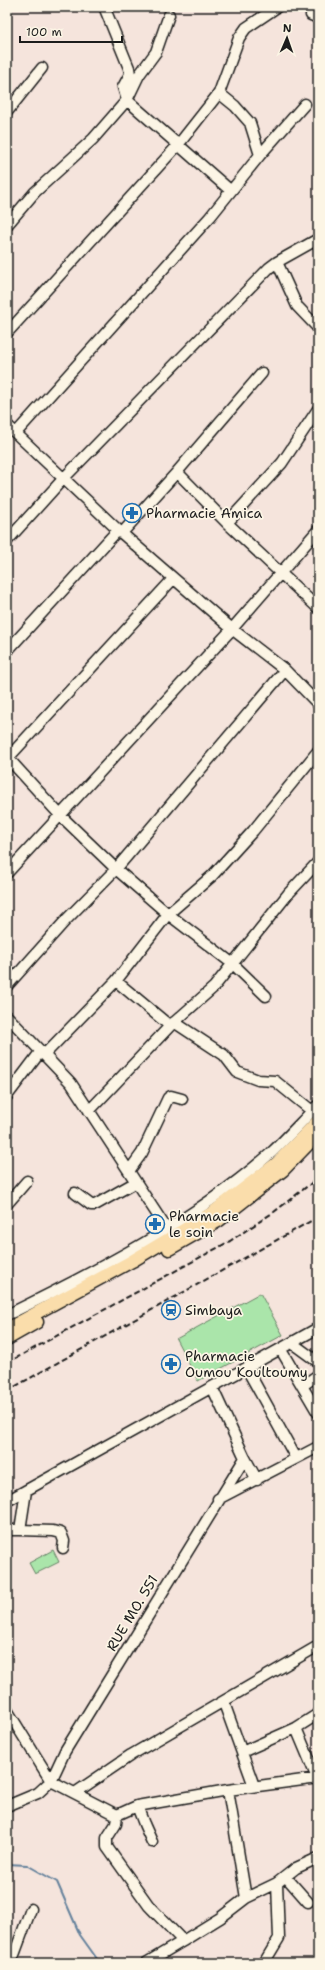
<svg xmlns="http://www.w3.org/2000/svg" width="325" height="1970" font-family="'Shantell Sans',sans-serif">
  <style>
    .green { fill: #aae5aa; stroke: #638063 }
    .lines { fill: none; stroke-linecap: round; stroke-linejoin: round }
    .stream { stroke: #65829c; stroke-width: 2 }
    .minor-casing { stroke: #1c1c1c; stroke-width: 13 }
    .major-casing { stroke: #1c1c1c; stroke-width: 15 }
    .minor { stroke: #fcf5e5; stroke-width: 10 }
    .major { stroke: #faddab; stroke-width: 12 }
    .rail { stroke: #1c1c1c; stroke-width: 2; stroke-dasharray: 6 3; stroke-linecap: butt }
    .labels { text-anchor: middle; stroke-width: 3.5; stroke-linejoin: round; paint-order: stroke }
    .poi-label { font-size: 14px; fill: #1c1c1c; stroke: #fcf5e5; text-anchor: start }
    .street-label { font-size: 14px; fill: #1c1c1c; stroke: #fcf5e5 }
  </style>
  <rect width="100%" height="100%" fill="#f5e4dc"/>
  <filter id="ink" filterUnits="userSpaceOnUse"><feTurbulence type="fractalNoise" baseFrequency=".025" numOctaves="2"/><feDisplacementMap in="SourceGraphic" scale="8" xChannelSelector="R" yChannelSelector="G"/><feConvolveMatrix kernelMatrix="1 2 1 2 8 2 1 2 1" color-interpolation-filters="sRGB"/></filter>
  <g filter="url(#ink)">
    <!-- green -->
    <path class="green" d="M260 1293 283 1335 198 1381 176 1339Z
      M53 1550 59 1562 35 1574 29 1563Z"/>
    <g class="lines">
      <!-- stream -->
      <path class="stream" d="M7 1864 27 1865 57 1882 80 1935 100 1963"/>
      <defs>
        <path id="minor" d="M169 15 156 52 139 75 127 100 231 191
          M311 15 318 18
          M219 93 235 106 250 123 260 155
          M7 112 42 68
          M7 225 35 192 93 139 127 100 123 87 130 74 129 68 105 9
          M277 262 297 306 318 328
          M7 333 178 145 219 93 239 38 246 28 277 7
          M7 425 118 530 232 629 285 670 318 704
          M16 433 210 217 260 155 305 104
          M177 472 227 523 318 608
          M227 523 282 463 318 409
          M122 533 177 472 262 373
          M7 541 63 479 269 268 277 262 318 239
          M7 651 118 530
          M7 757 61 816 116 869 168 914 233 964 266 996
          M7 759 173 579
          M7 873 232 629 318 530
          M116 981 170 1026
          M7 986 66 920 116 869 285 670
          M7 1016 71 1083 170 1234
          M174 1022 224 1055 237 1072 258 1080 275 1081 312 1111
          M45 1054 116 981 168 914 212 876 253 831 318 751
          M7 1096 41 1051
          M89 1111 170 1026 214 987 288 894 318 862
          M129 1171 142 1153 168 1098 171 1096 182 1099
          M75 1193 91 1205H95L136 1182
          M7 1204 27 1181
          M7 1315C99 1270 194 1221 271 1153 287 1138 302 1121 318 1105
          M292 1343 318 1362
          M281 1350 318 1413
          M247 1369 296 1458
          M302 1386 318 1375
          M245 1458 257 1480
          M218 1499 318 1447
          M7 1501 318 1328
          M7 1530H20L26 1491
          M20 1530 53 1531 61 1533 64 1541 63 1548
          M224 1703 254 1786
          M7 1710 51 1781 65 1751 245 1458 212 1387
          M296 1728 317 1778
          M242 1752 296 1728 318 1714
          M75 1793 131 1755 318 1646
          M7 1806 38 1793 51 1781 117 1815 137 1806 228 1790 318 1778
          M137 1806 144 1824 152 1842
          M117 1815 116 1824 107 1838V1847L149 1906 183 1941 220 1918 246 1898 228 1790
          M286 1877 308 1902
          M246 1898 277 1883 296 1868 318 1858
          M11 1963 31 1909
          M146 1963 183 1941
          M264 1963 279 1938 277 1883"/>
        <path id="major" d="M169 1249 218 1221 283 1170 318 1134
          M7 1329 132 1261 212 1213 277 1163 318 1121
          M7 1339 37 1322"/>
      </defs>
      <!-- minor casing -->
      <use href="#minor" class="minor-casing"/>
      <!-- major casing -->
      <use href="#major" class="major-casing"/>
      <!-- minor -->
      <use href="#minor" class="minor"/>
      <!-- major -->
      <use href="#major" class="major"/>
      <!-- rail -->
      <path class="rail" d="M7 1363 230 1241 274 1212 318 1178
        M7 1391 318 1217"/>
    </g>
  </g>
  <!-- icons -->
  <defs>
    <symbol id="pharmacy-ring" viewBox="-11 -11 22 22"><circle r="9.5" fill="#fcf5e5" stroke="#1f6fb2" stroke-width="1.5"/><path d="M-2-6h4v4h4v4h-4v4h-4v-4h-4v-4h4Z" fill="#1f6fb2"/></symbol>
    <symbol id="station-ring" viewBox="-11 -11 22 22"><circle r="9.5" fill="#fcf5e5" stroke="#1f6fb2" stroke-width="1.5"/><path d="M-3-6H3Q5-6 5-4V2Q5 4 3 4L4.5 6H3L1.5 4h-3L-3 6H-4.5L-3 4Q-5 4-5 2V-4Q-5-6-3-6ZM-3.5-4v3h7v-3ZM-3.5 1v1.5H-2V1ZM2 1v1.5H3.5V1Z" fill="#1f6fb2"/></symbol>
  </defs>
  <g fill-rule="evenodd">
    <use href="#pharmacy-ring" x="121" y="502" width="22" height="22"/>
    <use href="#pharmacy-ring" x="144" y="1213" width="22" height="22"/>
    <use href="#station-ring" x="160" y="1299" width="22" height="22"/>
    <use href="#pharmacy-ring" x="160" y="1353" width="22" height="22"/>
  </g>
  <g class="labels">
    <!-- poi labels -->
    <g class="poi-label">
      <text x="146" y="518">Pharmacie Amica</text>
      <text x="169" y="1221">Pharmacie<tspan x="169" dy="16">le soin</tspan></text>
      <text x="185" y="1315">Simbaya</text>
      <text x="185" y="1361">Pharmacie<tspan x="185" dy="16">Oumou Koultoumy</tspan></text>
    </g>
    <!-- street labels -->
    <g class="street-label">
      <text transform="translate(132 1613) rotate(-59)" y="5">RUE MO. 551</text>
    </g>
  </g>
  <!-- margin -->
  <rect width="325" height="1970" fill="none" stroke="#fcf5e5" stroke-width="24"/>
  <rect x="12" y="12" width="301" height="1946" fill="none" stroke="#1c1c1c" stroke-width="1.5" filter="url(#ink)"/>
  <!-- north arrow -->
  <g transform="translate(287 38) rotate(2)" stroke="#fcf5e5" stroke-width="3" paint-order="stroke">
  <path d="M0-3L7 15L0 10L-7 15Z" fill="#1c1c1c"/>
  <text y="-6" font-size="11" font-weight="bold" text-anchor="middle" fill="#1c1c1c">N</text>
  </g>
  <!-- scale -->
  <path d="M20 36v6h102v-6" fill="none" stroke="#1c1c1c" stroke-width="2"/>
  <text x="26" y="36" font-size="12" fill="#1c1c1c" stroke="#fcf5e5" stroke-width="3" paint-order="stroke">100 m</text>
</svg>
